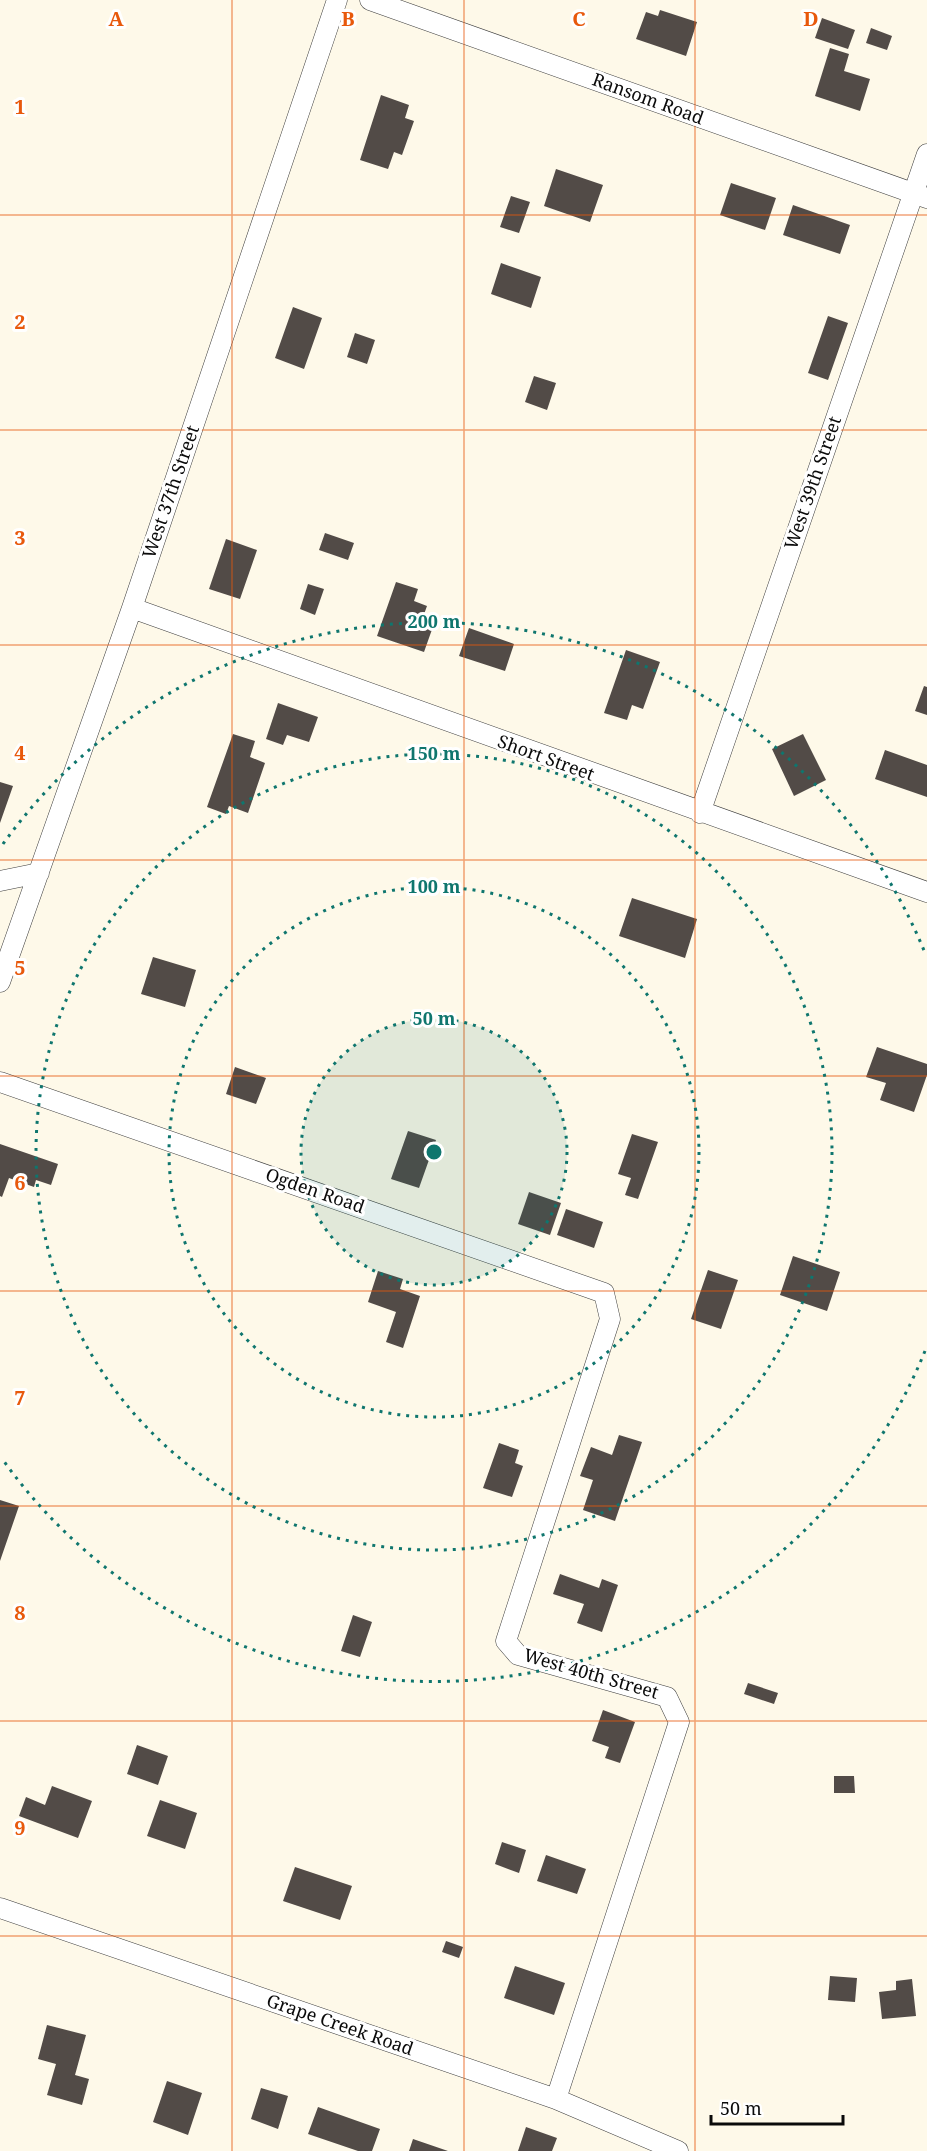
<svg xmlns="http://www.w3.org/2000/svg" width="927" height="2151" font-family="'Noto Serif',serif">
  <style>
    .building { fill: #524b47 }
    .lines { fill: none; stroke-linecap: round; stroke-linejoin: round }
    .street-casing { stroke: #3d3d3d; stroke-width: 21 }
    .street { stroke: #fff; stroke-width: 20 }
    .grid { fill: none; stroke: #e8590c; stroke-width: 1.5; stroke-opacity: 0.55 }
    .ring { fill: none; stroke: #0f766e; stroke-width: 3; stroke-dasharray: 3 6 }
    .labels { text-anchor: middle; stroke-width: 6; stroke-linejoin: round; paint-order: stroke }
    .street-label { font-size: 18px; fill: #0a0a0a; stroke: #fff }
    .grid-label { font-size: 20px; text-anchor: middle; font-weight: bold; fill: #e8590c; stroke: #fff; stroke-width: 6; stroke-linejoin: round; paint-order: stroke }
    .centre { fill: #0f766e; stroke: #fff; stroke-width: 3 }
    .ring-label { font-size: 18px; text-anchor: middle; font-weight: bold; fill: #0f766e; stroke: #fff; stroke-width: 6; stroke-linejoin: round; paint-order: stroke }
  </style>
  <rect width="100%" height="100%" fill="#fef9e9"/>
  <!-- building -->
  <path class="building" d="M660 10 697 22 686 56 636 39 646 12 658 16Z
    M822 18 855 30 848 49 815 38Z
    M871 28 892 36 887 50 866 43Z
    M830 48 849 54 844 71 870 79 860 111 815 96Z
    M381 95 409 105 405 118 414 121 402 155 394 152 388 169 360 160Z
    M556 169 603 185 590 222 544 206Z
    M731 183 776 198 765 230 720 215Z
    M511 196 530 202 519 233 500 227Z
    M793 205 850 225 840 254 783 235Z
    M501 263 541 277 531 308 491 294Z
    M293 307 322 318 304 369 275 358Z
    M828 316 848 323 828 380 808 373Z
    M355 333 375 340 367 364 347 357Z
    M534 376 556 383 547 410 525 402Z
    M325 533 354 543 348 560 319 550Z
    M226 539 257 550 240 599 209 589Z
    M396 582 418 589 414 601 427 606 423 617 435 621 424 652 377 636Z
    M308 584 324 589 315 615 300 609Z
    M469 628 514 644 505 671 459 656Z
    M626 650 660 662 643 709 632 705 627 720 604 713Z
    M924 686 927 687V715L915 711Z
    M278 703 318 717 309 742 287 735 283 745 266 739Z
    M233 734 255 741 250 757 265 763 248 813 229 806 226 814 207 807Z
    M803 734 826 780 794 796 772 749Z
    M885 750 927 765V797L875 779Z
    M0 782 13 786 0 823Z
    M632 898 697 919 685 958 619 936Z
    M153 957 196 970 185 1007 141 994Z
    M877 1047 927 1064V1075L914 1112 880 1100 886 1083 866 1077Z
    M235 1067 266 1078 256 1104 226 1094Z
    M408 1131 436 1140 419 1188 391 1179Z
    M632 1134 658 1142 638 1199 625 1195 631 1178 618 1174Z
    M0 1144 58 1164 51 1185 36 1180 34 1187 9 1178 2 1197 0 1196Z
    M529 1192 561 1203 550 1235 518 1224Z
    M566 1209 603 1222 594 1248 557 1235Z
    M793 1256 840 1272 827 1311 780 1295Z
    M708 1270 738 1280 721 1329 691 1319Z
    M378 1271 403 1279 400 1289 420 1296 403 1348 386 1342 396 1312 368 1302Z
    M619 1435 642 1442 615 1521 583 1510 593 1480 580 1476 591 1447 612 1455Z
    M499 1443 519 1450 515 1463 523 1466 512 1497 483 1488Z
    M0 1500 19 1506 0 1561Z
    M560 1574 599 1588 602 1579 618 1585 602 1632 577 1623 584 1604 553 1594Z
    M353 1615 372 1622 360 1657 341 1651Z
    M748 1683 778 1693 774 1704 744 1694Z
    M603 1710 635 1722 620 1763 605 1758 609 1747 592 1741Z
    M137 1745 168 1756 158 1785 127 1774Z
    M834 1776H854L855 1793H834Z
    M52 1786 92 1801 78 1838 19 1816 26 1797 45 1805Z
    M160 1800 197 1813 185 1849 147 1836Z
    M502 1842 526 1850 519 1873 495 1864Z
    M546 1855 586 1869 577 1894 537 1881Z
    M295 1867 352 1886 340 1920 283 1901Z
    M446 1941 463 1947 459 1958 442 1952Z
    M515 1966 565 1983 554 2015 504 1998Z
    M830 1976 857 1978 855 2002 828 2000Z
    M912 1979 916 2016 882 2019 879 1992 896 1990V1981Z
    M47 2025 86 2035 75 2075 89 2079 82 2105 47 2095 56 2064 38 2059Z
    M167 2081 202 2093 188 2135 153 2122Z
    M261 2088 288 2096 278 2129 251 2119Z
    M318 2107 380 2129 372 2151H358L308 2134Z
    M526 2127 557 2138 552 2151H518Z
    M413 2139 448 2151H409Z"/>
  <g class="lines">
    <defs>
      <path id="street" d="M370 0 927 198
        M132 608 927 892
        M700 813 927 154
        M0 881 39 873
        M0 982 132 608 337 0
        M0 1082 604 1293 610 1319 506 1641 518 1655 667 1697 679 1722 556 2099
        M0 1908 556 2099 678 2151"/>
    </defs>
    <!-- street casing -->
    <use href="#street" class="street-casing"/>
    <!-- street -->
    <use href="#street" class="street"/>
  </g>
  <!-- grid -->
  <path class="grid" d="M232 0V2151M464 0V2151M695 0V2151M0 215H927M0 430H927M0 645H927M0 860H927M0 1076H927M0 1291H927M0 1506H927M0 1721H927M0 1936H927"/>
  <!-- distance rings -->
  <circle cx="434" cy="1152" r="133" fill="#0f766e" fill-opacity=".12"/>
  <g class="ring">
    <circle cx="434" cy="1152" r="133"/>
    <circle cx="434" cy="1152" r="265"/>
    <circle cx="434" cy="1152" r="398"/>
    <path d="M925 1351A530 530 0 0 1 3 1460M3 844A530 530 0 0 1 925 953"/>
  </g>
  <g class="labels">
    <!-- street labels -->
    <g class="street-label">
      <text transform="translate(648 99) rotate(20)" y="6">Ransom Road</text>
      <text transform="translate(813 483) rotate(-71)" y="6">West 39th Street</text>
      <text transform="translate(171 492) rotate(-71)" y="6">West 37th Street</text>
      <text transform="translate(546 758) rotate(20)" y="6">Short Street</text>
      <text transform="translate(315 1191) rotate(19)" y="6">Ogden Road</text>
      <text transform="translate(591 1674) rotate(16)" y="6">West 40th Street</text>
      <text transform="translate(340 2025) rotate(19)" y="6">Grape Creek Road</text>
    </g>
  </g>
  <g class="grid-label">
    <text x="116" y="26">A</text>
    <text x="348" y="26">B</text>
    <text x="579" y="26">C</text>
    <text x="811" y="26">D</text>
    <text x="20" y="114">1</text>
    <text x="20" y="329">2</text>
    <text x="20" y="545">3</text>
    <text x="20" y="760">4</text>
    <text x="20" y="975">5</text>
    <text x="20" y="1190">6</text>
    <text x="20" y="1405">7</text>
    <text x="20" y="1620">8</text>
    <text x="20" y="1835">9</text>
  </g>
  <circle cx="434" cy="1152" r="9" class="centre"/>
  <g class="ring-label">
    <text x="434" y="628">200 m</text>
    <text x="434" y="760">150 m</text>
    <text x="434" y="893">100 m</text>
    <text x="434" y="1025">50 m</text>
  </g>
  <!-- scale -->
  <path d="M711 2115v9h132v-9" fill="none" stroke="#0a0a0a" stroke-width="3"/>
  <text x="720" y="2115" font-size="18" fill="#0a0a0a" stroke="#ffffff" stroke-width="4.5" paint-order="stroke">50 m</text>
</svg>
